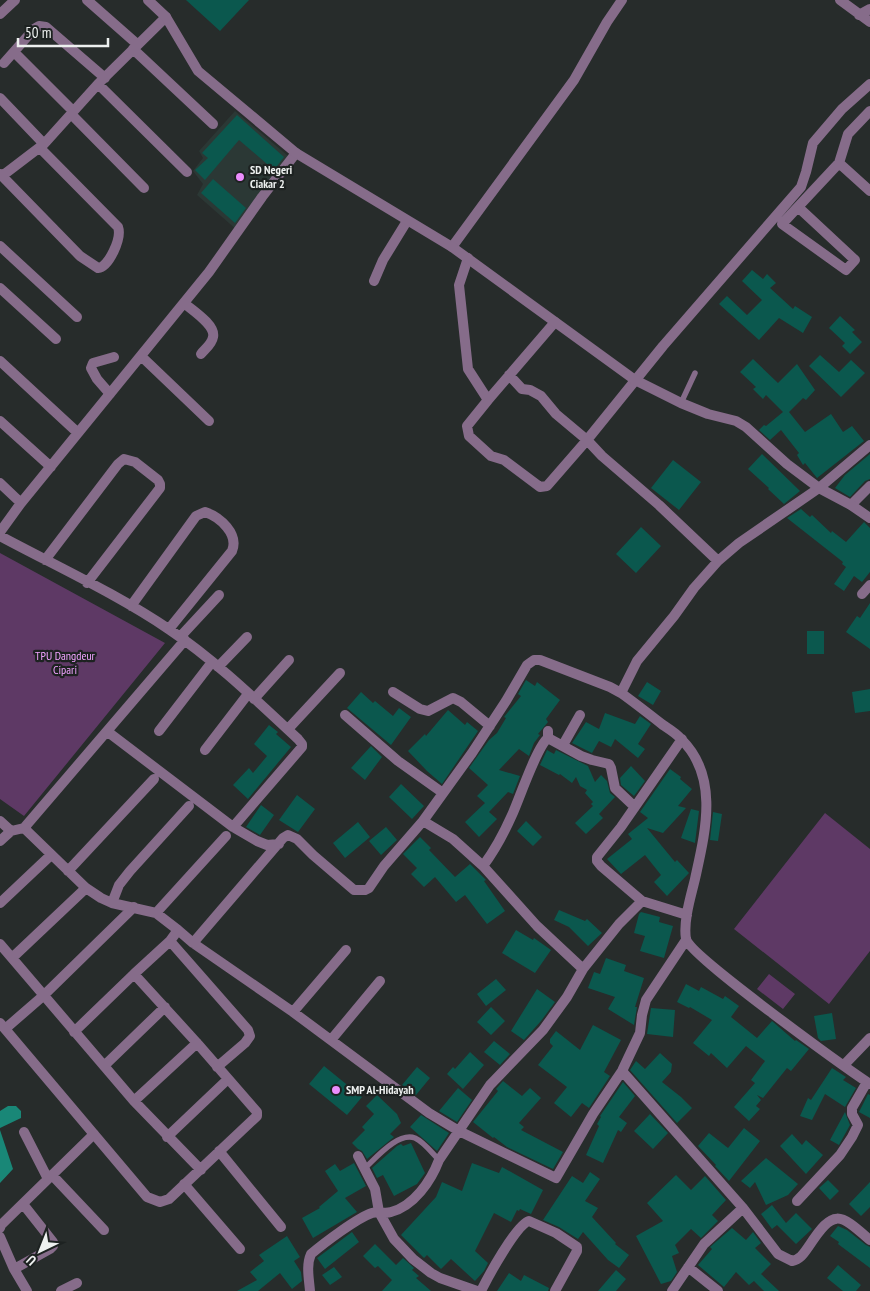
<svg xmlns="http://www.w3.org/2000/svg" width="870" height="1291" font-family="'PT Sans Narrow',sans-serif">
  <style>
    .built { fill: #2b3835 }
    .green { fill: #5e3965 }
    .water { fill: #198777 }
    .building { fill: #0b584e }
    .lines { fill: none; stroke-linecap: round; stroke-linejoin: round }
    .service { stroke: #866c8a; stroke-width: 5.5 }
    .minor { stroke: #866c8a; stroke-width: 10 }
    .tertiary { stroke: #866c8a; stroke-width: 10 }
    .poi-dot { fill: #eb8dfc; stroke: #1d2221; stroke-width: 2 }
    .labels { text-anchor: middle; stroke-width: 4.5; stroke-linejoin: round; paint-order: stroke }
    .poi-label { font-size: 12px; font-weight: bold; fill: #edf0ef; stroke: #1d2221; text-anchor: start }
    .park-label { font-size: 12px; fill: #f1a3ff; stroke: #1d2221 }
  </style>
  <rect width="100%" height="100%" fill="#272c2b"/>
  <!-- built -->
  <path class="built" d="M235 111 294 161 238 231 197 195 203 184 193 171 203 158 199 151Z"/>
  <!-- green -->
  <path class="green" d="M0 553 165 643 24 816 0 799Z
    M825 813 870 849V951L829 1004 734 929Z
    M769 974 795 994 783 1009 757 989Z"/>
  <!-- water -->
  <path class="water" d="M8 1106H16L21 1111V1118L0 1128V1111Z
    M0 1130 13 1169 0 1183Z"/>
  <!-- building -->
  <path class="building" d="M186 0H249L220 31Z
    M237 115 284 157 274 170 239 140 205 180 195 170 208 158 202 153Z
    M213 179 246 208 235 223 201 193Z
    M752 270 763 279 767 274 776 283 770 288 793 309 795 306 812 317 803 333 779 318 759 340 719 304 727 296 747 315 762 300 742 281Z
    M840 316 855 330 852 332 862 342 850 354 842 346 845 343 829 328Z
    M820 355 839 372 851 360 865 373 841 397 809 366Z
    M753 359 778 383 797 364 815 390 806 400 803 398 789 412 805 432 831 414 843 432 852 426 864 441 817 478 805 463 803 465 797 455 799 453 781 430 770 440 759 430 764 425 766 426 783 412 766 395 763 399 753 389 756 387 740 372Z
    M762 454 800 491 784 504 768 489 769 488 748 469Z
    M870 454V479L865 481 850 497 835 488 845 475Z
    M673 460 701 482 679 510 651 488Z
    M801 509 810 517 812 515 831 533 832 531 846 542 864 522 870 528V572L862 582 854 576 844 591 834 584 846 567 842 564 843 562 787 518Z
    M641 527 661 546 636 573 616 554Z
    M870 603V649L846 632 857 616 860 618Z
    M807 631H824V654H807Z
    M526 680 535 686 537 682 560 700 546 719 548 722 538 734 540 735 534 743 529 756 519 749 499 770 520 776 513 794 508 792 489 812 497 819 479 837 465 822 485 803 477 796 488 785 469 768 489 740 497 733 506 718 504 717 521 696 518 694Z
    M647 682 661 691 653 705 638 696Z
    M870 689V711L855 713 852 692Z
    M361 692 373 703 375 701 393 716 399 708 411 717 391 745 347 708Z
    M448 710 465 725 467 722 478 731 442 784 427 771 408 751 425 734 426 736Z
    M605 713 635 724 640 716 651 724 638 744 645 749 638 758 615 739 611 747 599 741 592 753 572 743 586 722 599 729Z
    M269 725 278 732 276 734 291 747 248 799 233 785 249 768 253 773 267 756 254 744Z
    M371 746 382 757 365 780 351 768Z
    M547 750 554 754 556 750 588 766 595 782 601 775 607 781 610 793 615 797 599 814 603 818 586 834 575 823 593 806 591 804 593 802 585 793 587 790 580 786 576 777 572 783 560 774 559 775 540 765Z
    M631 766 645 781 634 796 621 785 620 778Z
    M670 769 681 777 680 779 692 789 678 806 686 808 663 833 647 828 675 862 677 860 689 873 667 896 654 882 661 875 645 855 621 874 607 859 632 839 628 834 648 818 640 812Z
    M401 784 424 806 412 819 389 797Z
    M297 795 315 809 298 832 279 820Z
    M261 805 274 815 260 835 246 827Z
    M691 809 699 811 695 843 681 838Z
    M713 812 722 814 718 841 710 840Z
    M526 821 542 837 533 846 517 831Z
    M358 822 370 837 345 858 333 843Z
    M386 827 397 840 381 855 369 841Z
    M420 837 431 848 429 850 455 877 470 864 486 880 484 881 505 911 487 924 465 895 456 902 435 877 424 887 411 874 417 868 403 854Z
    M559 910 585 921 587 919 602 933 588 946 569 927 554 920Z
    M641 912 660 917 659 922 673 926 664 958 640 951 645 936 634 933 639 914Z
    M516 930 533 940 534 938 551 950 535 973 502 953Z
    M606 958 626 965 624 971 644 978 635 1007H637L634 1025 608 1009 615 997 588 988 594 972 600 974Z
    M496 979 506 990 486 1006 477 994Z
    M686 984 699 991 701 987 723 999 725 996 739 1006 731 1017 757 1038 772 1021 795 1041 796 1040 809 1049 791 1071 787 1068 763 1098 757 1095 761 1100 756 1106 760 1109 749 1121 734 1107 755 1083 751 1080 765 1061 746 1046 727 1068 711 1053 709 1056 693 1043 712 1020 690 1007 689 1008 677 1002Z
    M537 989 555 1002 541 1021 524 1040 511 1031Z
    M491 1007 505 1021 491 1035 477 1022Z
    M651 1008 675 1010 673 1037 647 1034Z
    M832 1013 836 1039 821 1041 818 1038 814 1016Z
    M593 1025 621 1040 604 1072 610 1076 589 1108 582 1103 571 1117 554 1103 567 1087 538 1065 553 1046 550 1043V1039L556 1031 580 1050Z
    M494 1041 510 1054 500 1065 484 1052Z
    M470 1052 484 1065 463 1089 447 1074 453 1067 455 1069Z
    M660 1053 672 1064 671 1072 662 1082 681 1097 692 1108 677 1123 630 1070 636 1061 645 1069Z
    M324 1066 362 1097 347 1115 309 1084Z
    M417 1067 430 1078 416 1095 402 1085Z
    M832 1068 846 1077 843 1080 856 1088 845 1107 825 1094 812 1120 800 1116 808 1098 811 1100Z
    M503 1081 522 1096 530 1088 541 1098 519 1123 524 1127 521 1130 563 1152 553 1169 507 1147 494 1137 493 1138 473 1122 498 1091 496 1089Z
    M623 1082 635 1096 619 1117 627 1123 621 1132 618 1130 603 1163 586 1155 599 1126 597 1124 601 1117 600 1116Z
    M458 1088 472 1100 457 1122 439 1111Z
    M868 1094 870 1095V1118L859 1112Z
    M377 1095 397 1114 401 1123 390 1134 394 1137 367 1159 362 1151 358 1149 352 1143 365 1130 362 1127 374 1114 366 1106Z
    M845 1112 850 1125 839 1145 830 1140Z
    M650 1114 668 1133 653 1149 634 1131Z
    M421 1115 449 1133 437 1151 410 1127Z
    M744 1128 760 1141 729 1181 715 1166 716 1165 698 1146 709 1133 728 1148Z
    M792 1134 802 1145 806 1140 823 1155 806 1174 780 1146Z
    M411 1143 425 1173 417 1184 394 1196 383 1175 377 1178 372 1168 397 1146 401 1144 403 1146Z
    M766 1158 798 1184 788 1195 766 1205 755 1182 750 1188 741 1181Z
    M354 1163 366 1186 345 1198 357 1212 313 1238 302 1218 320 1208 319 1207 338 1191 325 1171 335 1164 340 1171Z
    M472 1163 499 1173 502 1167 543 1190 531 1214 520 1209 519 1211 517 1210 511 1222 494 1213 475 1251 488 1263 484 1271 475 1281 451 1259 441 1269 427 1255 424 1258 401 1235 436 1197 442 1182 462 1191Z
    M590 1172 600 1179 585 1201 598 1208 592 1217 616 1243 615 1244 629 1255 619 1268 608 1260 583 1232 578 1239 559 1227 543 1220 572 1176 583 1183Z
    M676 1175 691 1190 705 1176 726 1200 712 1215 718 1221 701 1238 691 1229 675 1245 679 1253 672 1256 677 1272 671 1281 661 1284 636 1236 663 1221 647 1203Z
    M828 1180 839 1191 830 1200 819 1188Z
    M870 1182V1207L861 1216 849 1204Z
    M772 1205 786 1223 796 1213 812 1229 796 1244 777 1225 772 1229 761 1214Z
    M838 1226 847 1230 866 1245 870 1247V1268L838 1244 839 1242 830 1236Z
    M732 1228 746 1240 753 1232 761 1243 755 1248 771 1264 761 1274 779 1291H764L754 1281 749 1285 736 1272 724 1287 698 1265 712 1249 710 1247Z
    M352 1232 359 1242 325 1269 317 1258Z
    M287 1236 300 1257 294 1261 301 1272 302 1281 292 1289 280 1273 258 1291H237L257 1280 250 1272 264 1261 259 1255Z
    M375 1244 396 1265 403 1258 414 1268 412 1270 419 1276 416 1278 431 1291H382L392 1280 378 1266 375 1268 363 1256Z
    M838 1265 861 1285 856 1291H843L827 1278Z
    M334 1267 342 1277 330 1285 322 1275Z
    M616 1270 626 1279 616 1291H598Z
    M509 1273 521 1281 524 1275 549 1288 548 1291H497Z"/>
  <g class="lines">
    <!-- service -->
    <path class="service" d="M681 403 695 373
      M365 1168C377 1157 398 1132 415 1138 424 1142 432 1153 439 1160"/>
    <!-- minor -->
    <path class="minor" d="M87 0 137 44
      M840 0 870 22
      M0 14 15 0
      M859 15 870 9
      M133 49 213 124
      M14 52 73 111
      M4 63 34 29 39 26 46 27 105 78
      M98 84 187 172
      M0 98 44 144
      M71 114 144 188
      M839 163 870 191
      M0 174 2 176 44 144 98 84 166 17
      M2 176 80 256 98 268C109 267 122 238 118 227L40 148
      M798 207 855 260 846 270 782 224 839 163 848 134 870 111
      M0 246 77 317
      M452 247 574 80 607 22 622 0
      M468 258 459 285 468 369 488 400 555 322
      M374 281 383 260 407 221
      M0 288 56 339
      M184 303C192 310 216 325 213 337 212 344 205 349 201 354
      M141 356 209 421
      M0 361 78 433
      M110 394 97 379 91 368 93 363 114 357
      M488 400 467 426 469 436 491 456 504 460 540 487 547 486 587 440 556 414 541 396 530 390 522 389 509 375
      M0 421 51 467
      M0 483 21 503
      M851 505 870 486
      M0 532 21 503 209 272 262 197 296 153
      M0 536C56 566 117 594 170 630 216 661 257 701 298 739L302 744V747L233 827
      M45 560 118 464 124 459 135 462 158 480 160 484V488L87 583
      M718 561 659 505 602 456 587 440 663 346 801 187 806 172 813 143 842 109 870 84
      M862 594 870 585
      M131 606 196 516 205 512C220 517 239 534 232 551L169 629
      M180 637 219 595
      M218 667 247 637
      M393 692 420 709 428 711 453 698 461 702 490 726
      M621 693 637 661 674 616 694 588 718 561 739 543 819 488 870 445
      M254 699 289 660
      M345 715 398 761 443 793
      M288 729 340 673
      M159 731 212 662
      M108 732 233 827 257 841 267 845 279 844
      M548 738 581 756 592 760 609 764 611 768 615 788 635 807
      M563 745 580 715
      M205 750 248 694
      M0 821 11 831 24 828 185 640
      M423 821 453 839 483 866 537 926 583 969
      M24 828 86 888 101 898 112 903 156 913 178 930 170 941 134 974 74 1032
      M0 841 11 831
      M483 866C495 850 504 833 512 815 519 800 537 746 548 738V731
      M68 871 154 779
      M642 901 601 866 597 861V857L621 827 682 739
      M0 903 51 855
      M112 903 119 885 130 871 189 806
      M156 913 226 836
      M178 930 193 943 293 1012 429 1113 459 1131 556 1178 593 1114 622 1071 640 1033 642 1015 646 1000 686 940
      M170 941 248 1030 250 1036 245 1043 217 1067
      M193 943 283 838 288 835 297 839 313 855 354 890H365L369 888 384 866 423 821 472 753 506 701 527 665 534 660H540L610 687 621 693C635 703 649 714 663 725 669 729 676 733 681 739 720 777 705 833 695 879 691 896 683 921 686 939 690 956 846 1068 870 1084
      M0 944 134 1101 201 1170
      M12 958 86 888
      M293 1012 346 950
      M0 1023 147 1197 160 1202 169 1199 257 1116V1112L197 1043 134 974
      M5 1029 43 996 134 907
      M331 1040 380 981
      M844 1065 870 1038
      M104 1066 165 1007
      M622 1071 743 1208 778 1254 792 1261C801 1259 804 1253 809 1246 834 1208 839 1213 870 1240
      M134 1101 197 1043
      M24 1132 48 1179
      M167 1137 228 1079
      M219 1151 281 1227
      M358 1156 375 1189 379 1212 394 1239 413 1259 431 1273 440 1278 477 1291
      M52 1175 104 1230
      M184 1184 240 1249
      M797 1201 840 1155 852 1137 858 1125 852 1114V1108L867 1082
      M0 1228 1 1225 94 1134
      M0 1237 14 1269 27 1291
      M688 1267 718 1291
      M14 1269 50 1249 53 1246V1242L23 1204
      M61 1291 77 1283
      M310 1291C309 1279 306 1265 311 1254 324 1243 357 1218 372 1213 378 1211 385 1214 391 1212 414 1206 431 1181 439 1160L490 1085 543 1030 567 997 583 969 619 924 642 901 687 915
      M481 1291C488 1277 516 1225 529 1221L556 1233 577 1247V1251L555 1291
      M672 1291 704 1244 743 1208"/>
    <!-- tertiary -->
    <path class="tertiary" d="M148 0 166 17 198 71 296 153 452 247 635 380 681 403 708 414 736 421 746 427 787 464 819 488 851 505 870 518"/>
  </g>
  <!-- markers -->
  <g class="poi-dot">
    <circle cx="240" cy="177" r="5"/>
    <circle cx="336" cy="1090" r="5"/>
  </g>
  <g class="labels">
    <!-- poi labels -->
    <g class="poi-label">
      <text x="250" y="174">SD Negeri<tspan x="250" dy="14">Ciakar 2</tspan></text>
      <text x="346" y="1094">SMP Al-Hidayah</text>
    </g>
    <!-- park labels -->
    <g class="park-label">
      <text x="65" y="660">TPU Dangdeur<tspan x="65" dy="14">Cipari</tspan></text>
    </g>
  </g>
  <!-- north arrow -->
  <g transform="translate(40 1251) rotate(223)" stroke="#1d2221" stroke-width="4" paint-order="stroke">
  <path d="M0-4L9 19L0 12L-9 19Z" fill="#edf0ef"/>
  <text y="-8" font-size="14" font-weight="bold" text-anchor="middle" fill="#edf0ef">U</text>
  </g>
  <!-- scale -->
  <path d="M18 38v8h90v-8" fill="none" stroke="#edf0ef" stroke-width="2.5"/>
  <text x="25" y="38" font-size="15" fill="#edf0ef" stroke="#1d2221" stroke-width="4" paint-order="stroke">50 m</text>
</svg>
